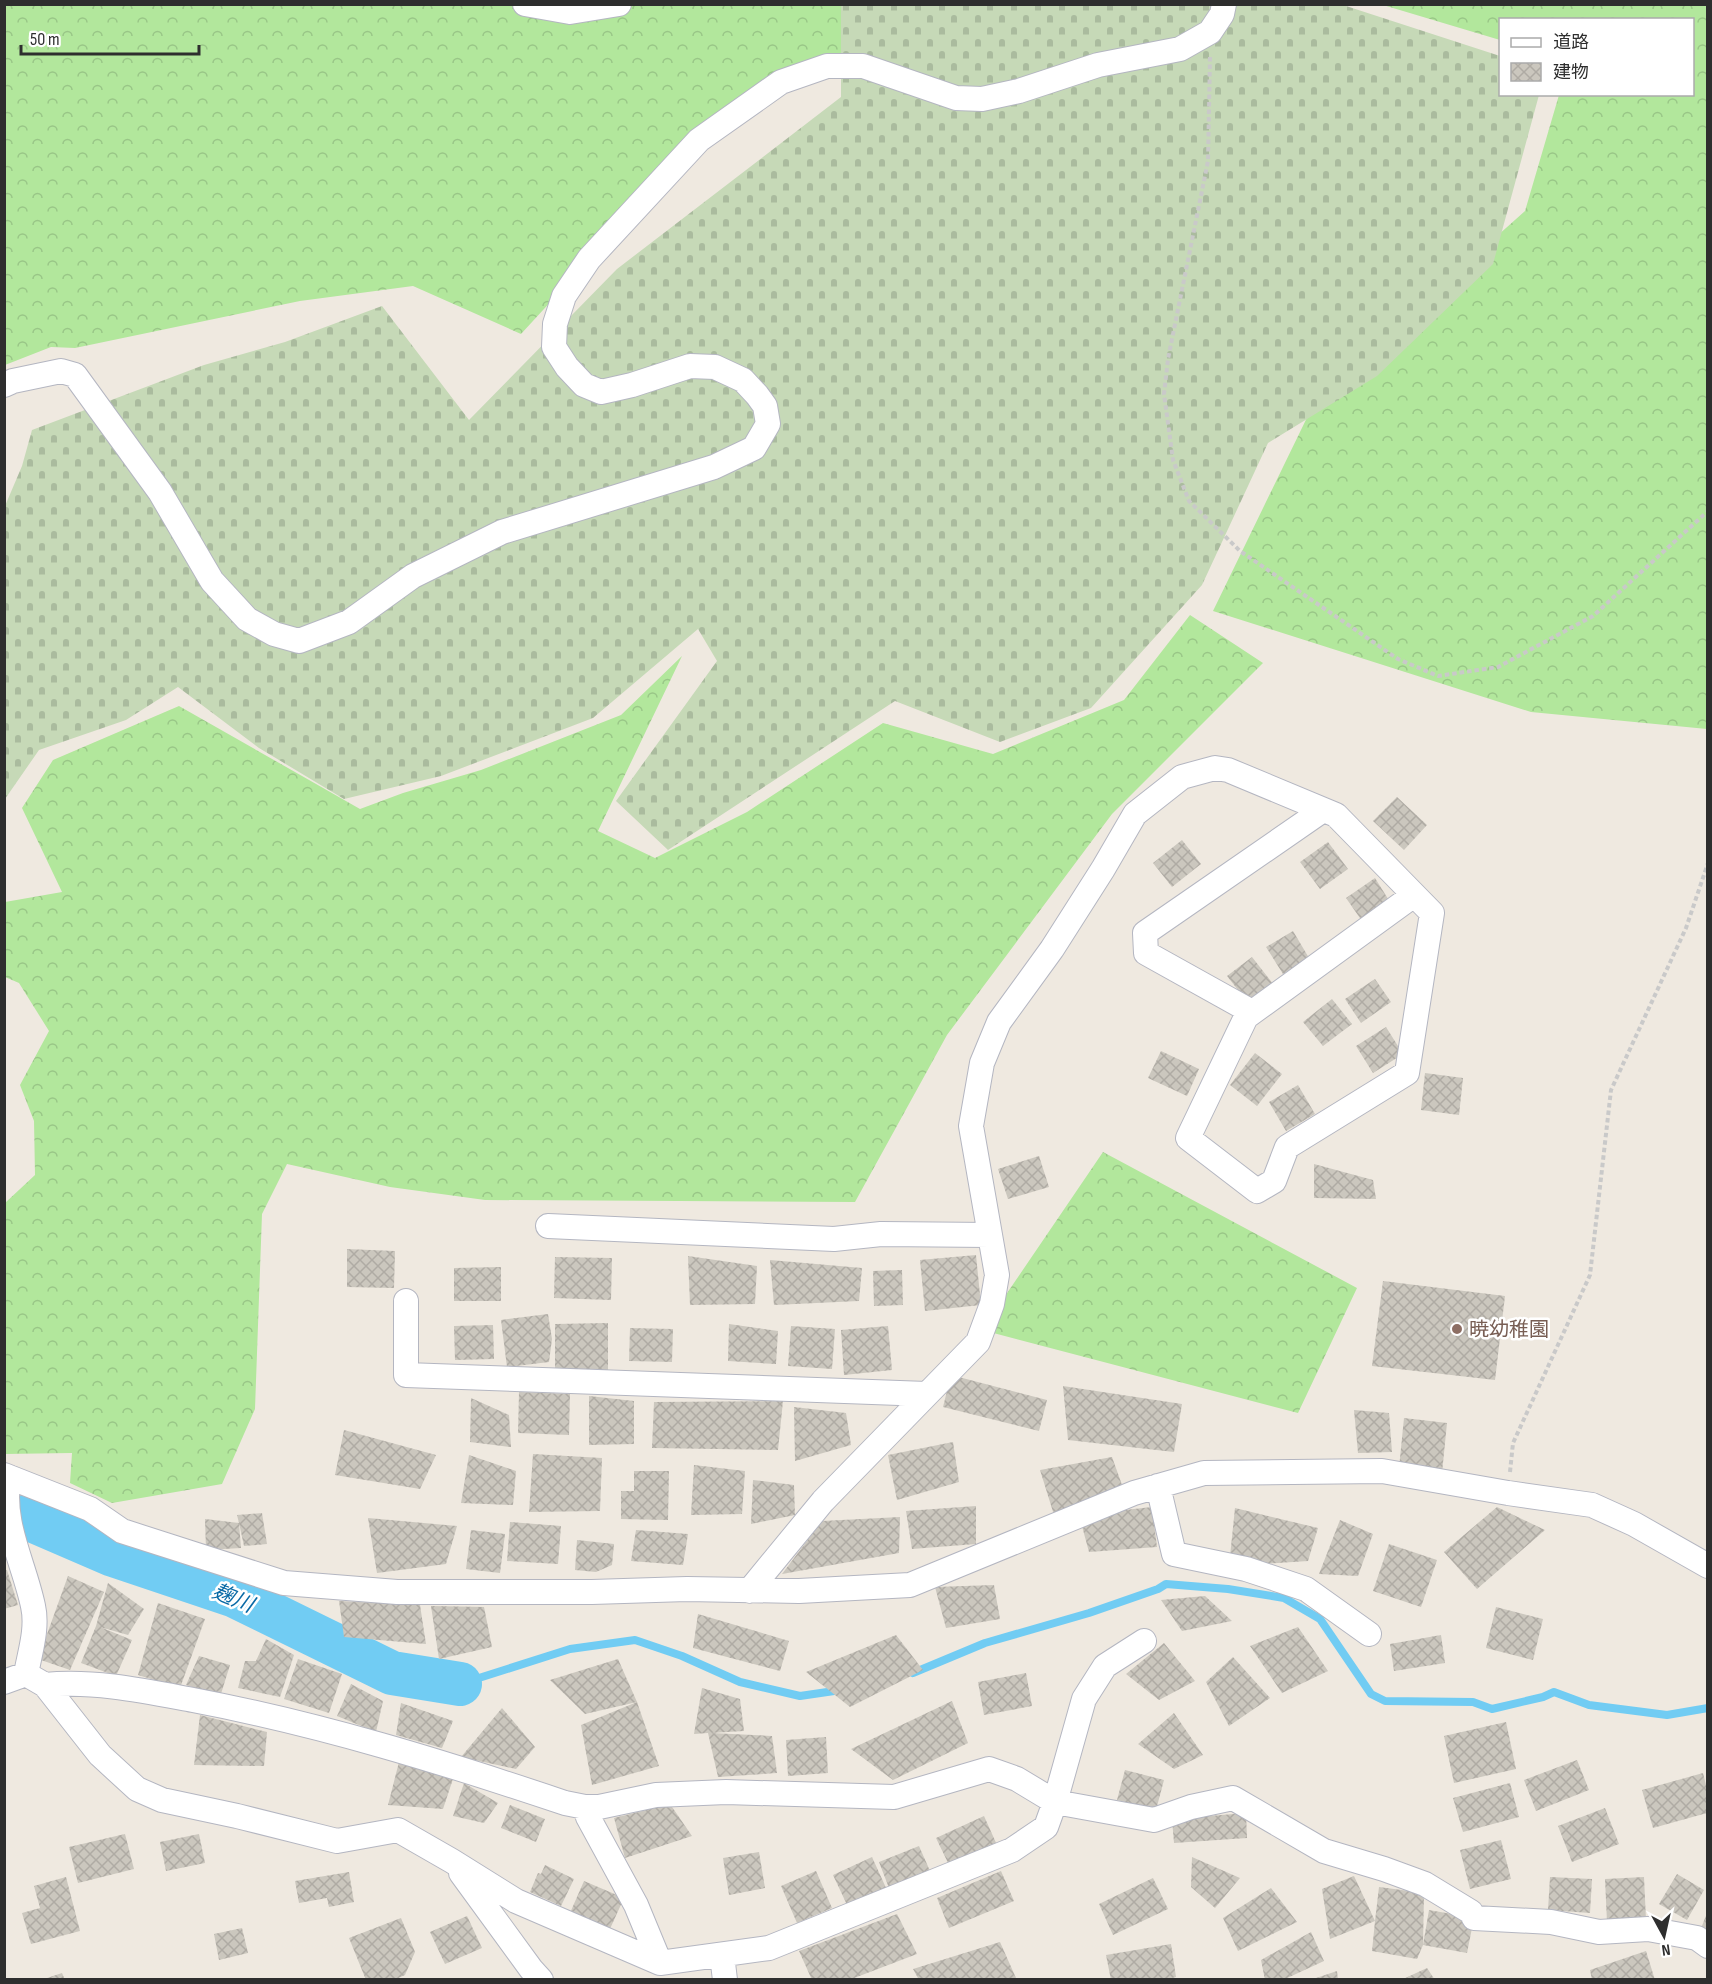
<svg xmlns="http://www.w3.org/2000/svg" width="1712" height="1984" font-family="'Sofia Sans Condensed','Noto Sans JP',sans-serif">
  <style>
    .forest { fill: url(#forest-crowns) }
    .cemetery { fill: url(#cemetery-stones) }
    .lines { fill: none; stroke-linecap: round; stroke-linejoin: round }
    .stream { stroke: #71ccf3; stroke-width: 8 }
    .river { stroke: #71ccf3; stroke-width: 44 }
    .building { fill: url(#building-cross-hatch) }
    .minor-casing { stroke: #b4b6c1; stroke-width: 26 }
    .path { stroke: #c9c9c9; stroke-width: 4; stroke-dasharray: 4.5 3; stroke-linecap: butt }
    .minor { stroke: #fff; stroke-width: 24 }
    .education-dot { fill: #8d6e63; stroke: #fff; stroke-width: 2 }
    .labels { text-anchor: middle; stroke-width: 5; stroke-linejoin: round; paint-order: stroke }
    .education-label { font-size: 20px; fill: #785e54; stroke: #fff; text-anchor: start }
    .water-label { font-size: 21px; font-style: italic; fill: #096aa6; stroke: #fff }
  </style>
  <defs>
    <pattern id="forest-crowns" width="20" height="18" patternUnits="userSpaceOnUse" patternTransform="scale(1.5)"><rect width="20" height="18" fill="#b2e79c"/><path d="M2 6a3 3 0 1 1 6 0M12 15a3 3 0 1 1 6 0" fill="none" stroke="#99c687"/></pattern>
    <pattern id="cemetery-stones" width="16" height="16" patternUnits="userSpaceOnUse" patternTransform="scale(1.5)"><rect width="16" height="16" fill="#c6d9b7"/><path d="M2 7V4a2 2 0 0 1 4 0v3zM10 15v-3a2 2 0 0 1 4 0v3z" fill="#aabb9e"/></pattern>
    <pattern id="building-cross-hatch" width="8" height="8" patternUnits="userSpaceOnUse" patternTransform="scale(1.5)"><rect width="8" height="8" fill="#cbc7be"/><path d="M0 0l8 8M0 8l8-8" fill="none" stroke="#afaba4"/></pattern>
  </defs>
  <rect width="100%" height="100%" fill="#efe9e0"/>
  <!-- forest -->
  <path class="forest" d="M5 5H864L863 66 794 64 611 236 521 334 413 286 300 301 75 348 51 347 5 365Z
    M1383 5H1707V729L1531 712 1213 611 1317 397 1525 211 1559 95 1692 94V20H1500V40Z
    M1190 615 1263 663 1112 814 947 1035 855 1202 485 1200 390 1187 287 1164 262 1214 255 1409 222 1484 112 1503 70 1483 72 1453 5 1454V1203L35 1175 34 1121 20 1085 49 1031 19 983 5 977V902L62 892 22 808 53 760 179 706 360 809 403 793 481 770 621 715 682 656 598 831 655 858 747 812 883 723 993 754 1124 700Z
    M1103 1152 1357 1288 1298 1413 982 1330Z"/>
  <!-- cemetery -->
  <path class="cemetery" d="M841 5H1343L1500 56V94L1539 95 1493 264 1377 376 1268 443 1202 585 1091 708 1000 742 895 701 668 850 616 801 717 661 698 629 593 718 441 776 344 799 259 748 178 687 126 720 39 750 5 799V506L22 466 32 430 204 365 285 342 382 306 469 420 617 269 841 97Z"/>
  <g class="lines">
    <!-- stream -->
    <path class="stream" d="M913 1673 985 1643 1089 1613 1158 1589 1166 1584 1228 1589 1284 1598 1320 1619 1371 1694 1385 1701 1473 1702 1492 1709 1543 1697 1554 1692 1589 1705 1667 1715 1708 1708
      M460 1684 570 1649 635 1640 682 1656 740 1682 800 1696 841 1690"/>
    <!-- river -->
    <path class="river" d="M4 1508 113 1555 235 1596 392 1673 460 1684"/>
  </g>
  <!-- building -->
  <path class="building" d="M1397 797 1427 825 1404 850 1373 821Z
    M1182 840 1201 864 1172 887 1153 863Z
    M1328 842 1348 869 1320 889 1300 862Z
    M1375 878 1390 902 1362 921 1346 898Z
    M1293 931 1309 958 1283 974 1266 947Z
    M1252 957 1274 985 1249 1004 1227 976Z
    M1375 979 1391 1002 1361 1023 1345 999Z
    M1332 999 1352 1024 1323 1046 1303 1022Z
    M1386 1027 1403 1054 1373 1073 1356 1046Z
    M1161 1051 1199 1069 1187 1096 1148 1078Z
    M1255 1053 1282 1074 1257 1106 1230 1085Z
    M1425 1073 1463 1078 1459 1115 1421 1110Z
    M1298 1085 1315 1114 1286 1131 1269 1102Z
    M1039 1156 1049 1187 1008 1199 998 1169Z
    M1314 1164 1373 1180 1376 1199 1314 1198Z
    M347 1249 395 1251 394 1288 347 1287Z
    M976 1255 981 1305 925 1311 920 1260Z
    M688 1256 757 1266 755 1304 690 1305Z
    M555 1257 612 1258 611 1300 554 1298Z
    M770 1260 862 1268 859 1301 774 1305Z
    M501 1267V1301H454V1268Z
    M902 1270 903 1305 874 1306 873 1271Z
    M1383 1281 1505 1296 1495 1380 1372 1366Z
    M548 1314 552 1339 549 1362 507 1367 501 1320Z
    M608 1323V1371H555V1324Z
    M729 1324 778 1331 776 1364 728 1361Z
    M493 1325 494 1359 455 1360 454 1326Z
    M791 1326 835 1329 832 1369 788 1366Z
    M888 1326 892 1370 844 1375 841 1330Z
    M630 1328 673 1329 672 1362 629 1361Z
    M951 1375 1047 1400 1039 1431 943 1407Z
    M1063 1386 1182 1404 1174 1452 1068 1440Z
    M519 1392 570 1394 569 1435 518 1433Z
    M589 1396 634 1401V1444L589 1445Z
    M471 1398 509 1415 511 1447 470 1442Z
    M783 1401 778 1450 652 1448 654 1402Z
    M794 1407 846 1413 851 1445 795 1461Z
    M1354 1410 1389 1413 1392 1452 1358 1453Z
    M1404 1418 1447 1423 1442 1473 1399 1468Z
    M344 1430 436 1455 420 1489 335 1475Z
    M953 1442 959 1482 897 1500 888 1455Z
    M533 1454 602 1458 600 1511 529 1512Z
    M469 1455 516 1471 513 1505 461 1503Z
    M1112 1457 1126 1496 1054 1515 1040 1470Z
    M694 1465 745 1471 742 1514 691 1515Z
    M634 1471H669L668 1520 621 1519V1491H634Z
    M753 1480 794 1485 795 1515 751 1524Z
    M976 1506V1544L912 1549 906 1511Z
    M1152 1507 1157 1547 1089 1552 1079 1515Z
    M1497 1507 1545 1530 1477 1589 1444 1552Z
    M1235 1508 1318 1528 1308 1561 1229 1566Z
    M262 1513 267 1544 244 1546 239 1523 241 1548 206 1550 205 1519 239 1523 237 1515Z
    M900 1517 899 1553 782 1574 822 1521Z
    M368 1518 457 1526 446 1564 377 1573Z
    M1340 1520 1373 1534 1358 1576 1319 1574Z
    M510 1522 561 1526 558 1564 507 1561Z
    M471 1530 505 1534 500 1573 466 1569Z
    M636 1530 688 1534 683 1565 631 1561Z
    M577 1540 614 1544 612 1565 596 1572 575 1570Z
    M1389 1544 1437 1560 1421 1607 1373 1591Z
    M4 1570H7L18 1605 4 1609Z
    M68 1576 104 1592 70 1670 38 1659Z
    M108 1583 144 1609 128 1635 100 1627 132 1640 116 1676 81 1663 96 1626Z
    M994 1585 1000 1619 946 1628 935 1587Z
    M1205 1596 1232 1621 1182 1631 1161 1600Z
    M339 1601 420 1605 426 1644 344 1637Z
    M158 1603 205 1619 180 1688 138 1675Z
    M431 1606 484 1607 492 1647 439 1659Z
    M1496 1607 1543 1619 1533 1660 1486 1648Z
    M698 1614 789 1641 780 1671 693 1648Z
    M1298 1627 1328 1671 1282 1693 1250 1646Z
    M896 1635 923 1670 850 1707 806 1672Z
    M1441 1635 1445 1663 1394 1671 1390 1644Z
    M266 1639 294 1655 280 1697 238 1688 245 1661H256Z
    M1164 1643 1195 1681 1159 1700 1126 1674Z
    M199 1656 230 1665 220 1697 186 1685Z
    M1233 1657 1270 1698 1229 1726 1206 1682Z
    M298 1659 342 1674 329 1713 284 1699Z
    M618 1659 637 1702 585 1714 550 1680Z
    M1026 1673 1032 1706 984 1715 978 1682Z
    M351 1684 383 1701 376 1732 337 1716Z
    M702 1688 740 1699 744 1731 711 1733 772 1736 777 1773 718 1777 708 1733 694 1734Z
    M952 1701 968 1743 893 1780 851 1749Z
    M637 1702 659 1766 592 1785 581 1725Z
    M401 1703 453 1721 442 1748 396 1735Z
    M502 1708 535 1747 516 1769 461 1757Z
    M1174 1713 1203 1755 1174 1769 1138 1744Z
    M200 1715 267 1732 264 1766 194 1765Z
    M1506 1722 1516 1769 1454 1783 1444 1736Z
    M826 1737 828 1773 788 1776 786 1740Z
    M400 1758 454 1776 443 1809 388 1805Z
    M1577 1760 1589 1790 1536 1811 1524 1780Z
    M1125 1770 1164 1780 1156 1810 1117 1800Z
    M1703 1773 1707 1789V1813L1653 1828 1642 1790Z
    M464 1783 498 1803 484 1823 453 1816Z
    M1510 1783 1519 1817 1463 1832 1453 1798Z
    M670 1804 692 1836 625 1858 614 1818Z
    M510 1805 545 1819 536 1842 501 1828Z
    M1605 1808 1619 1844 1572 1862 1558 1826Z
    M1246 1813 1247 1838 1174 1843 1172 1819Z
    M984 1816 997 1845 950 1867 936 1838Z
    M125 1834 134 1869 78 1883 69 1847Z
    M199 1834 205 1863 166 1871 160 1842Z
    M1501 1840 1511 1879 1470 1889 1460 1850Z
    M919 1846 930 1871 889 1888 879 1862Z
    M759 1852 765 1888 729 1895 723 1858Z
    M872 1857 887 1890 848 1907 833 1875Z
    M1192 1857 1240 1878 1215 1908 1191 1887Z
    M545 1865 574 1879 561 1906 530 1892 538 1873 541 1874Z
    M816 1871 832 1908 797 1923 781 1886Z
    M1001 1871 1014 1901 949 1928 937 1898Z
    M349 1872 354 1902 329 1907 327 1898 299 1903 295 1881Z
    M1677 1874 1704 1890 1687 1920 1659 1904Z
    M1354 1876 1375 1921 1379 1887 1424 1893 1423 1945 1417 1959 1372 1951 1375 1921 1330 1939 1322 1889Z
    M66 1877 80 1931 31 1944 22 1913 40 1908 34 1886Z
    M1550 1877 1592 1879 1590 1913 1548 1910Z
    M1644 1877 1646 1920 1607 1922 1605 1879Z
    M1153 1878 1168 1909 1113 1935 1099 1904Z
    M584 1881 624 1898 609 1931 570 1913Z
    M1271 1888 1297 1922 1238 1951 1223 1918Z
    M1429 1910 1474 1918 1467 1953 1423 1945Z
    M1707 1913V1934L1700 1931Z
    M897 1914 917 1954 849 1980H812L799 1951Z
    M467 1916 482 1948 445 1964 430 1932Z
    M401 1918 415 1952 405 1975 394 1980H366L349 1938Z
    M242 1928 248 1953 219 1960 214 1934Z
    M1311 1932 1324 1961 1283 1980H1265L1261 1960Z
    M1000 1942 1016 1978 1011 1980H919L913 1969Z
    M1171 1944 1176 1977 1165 1980H1111L1106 1955Z
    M1646 1951 1655 1980H1592L1590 1970Z
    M1427 1968 1435 1980H1401Z
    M1337 1971 1338 1980H1313V1979Z
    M62 1973 65 1980H44V1979Z"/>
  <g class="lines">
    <defs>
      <path id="minor" d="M525 4 570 12 619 4
        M4 385 13 381 61 371 75 375 160 492 212 581 247 619 274 634 299 641 349 622 413 576 502 532 714 467 754 448 768 424 765 406 757 395 743 380 715 367 690 366 632 385 601 392 584 385 567 367 554 347 555 324 564 296 589 259 699 140 781 82 827 66H863L956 98 982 99 1019 91 1098 65 1180 49 1210 32 1222 14 1224 4
        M1252 1012 1146 953 1145 933 1323 810
        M548 1226 834 1239 881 1234 990 1235
        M406 1301V1375L927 1394
        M4 1475 90 1509 122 1531 284 1583 397 1592H592L687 1589 799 1591 910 1585 1134 1493 1204 1473 1382 1471 1508 1493 1592 1505 1634 1524 1708 1566
        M9 1477C0 1521 24 1563 33 1606 38 1628 30 1652 26 1674
        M1158 1486 1174 1554 1246 1569 1306 1589 1369 1634
        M749 1591 823 1501 978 1342 992 1304 997 1275 971 1126 982 1063 999 1022 1052 949 1103 869 1135 814 1182 777 1215 768 1228 770 1336 815 1432 913 1407 1073 1287 1147 1274 1181 1257 1191 1188 1138 1246 1017 1414 895
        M26 1674 45 1685 100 1755 137 1789 162 1800 237 1816 337 1841 398 1830 452 1861 516 1901 660 1963 769 1948 1012 1850 1046 1827 1055 1802 1084 1699 1105 1666 1144 1641
        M4 1682 26 1674
        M45 1685C94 1680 145 1691 193 1700 320 1724 443 1762 565 1803L585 1807H599L656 1795 726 1792 894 1797 989 1769 1017 1779 1055 1802 1154 1820 1191 1807 1233 1798 1324 1851 1384 1869 1425 1884 1471 1912 1474 1918 1551 1922 1599 1932 1648 1929 1697 1938 1708 1946
        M585 1807 588 1817 636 1905 660 1963
        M461 1873 531 1969 541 1980
        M722 1955 725 1980"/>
    </defs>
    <!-- minor casing -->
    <use href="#minor" class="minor-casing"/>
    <!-- path -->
    <path class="path" d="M1210 57 1208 161 1168 359 1164 394 1173 460 1189 501 1240 551 1398 659 1438 676 1498 667 1593 616 1708 511
      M1510 1472 1513 1443 1590 1275 1611 1090 1686 928 1708 863"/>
    <!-- minor -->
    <use href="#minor" class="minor"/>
  </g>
  <!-- markers -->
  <circle class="education-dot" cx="1457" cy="1329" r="6"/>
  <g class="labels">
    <!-- education labels -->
    <g class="education-label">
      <text x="1469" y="1336">暁幼稚園</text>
    </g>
    <!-- water labels -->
    <g class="water-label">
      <text transform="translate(233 1598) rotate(22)" y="7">麹川</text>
    </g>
  </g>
  <!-- border -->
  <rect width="1712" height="1984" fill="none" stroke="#2e2e2e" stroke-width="12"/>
  <!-- legend -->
  <rect x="1499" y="18" width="195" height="78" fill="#ffffff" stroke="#ababab" stroke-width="1.5"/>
  <rect x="1511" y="38" width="30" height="9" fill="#ffffff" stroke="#ababab" stroke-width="1.5"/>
  <text x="1553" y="48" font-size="18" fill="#2e2e2e">道路</text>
  <rect x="1511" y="63" width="30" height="18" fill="url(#building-cross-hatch)" stroke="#ababab" stroke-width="1.5"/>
  <text x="1553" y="78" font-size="18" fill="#2e2e2e">建物</text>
  <!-- north arrow -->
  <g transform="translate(1664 1936) rotate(172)" stroke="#ffffff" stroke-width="4.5" paint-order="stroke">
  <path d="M0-4.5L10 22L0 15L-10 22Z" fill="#2e2e2e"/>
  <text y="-9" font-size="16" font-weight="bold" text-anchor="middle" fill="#2e2e2e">N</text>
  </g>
  <!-- scale -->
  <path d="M21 45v9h178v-9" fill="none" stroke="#2e2e2e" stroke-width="3"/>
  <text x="30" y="45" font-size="18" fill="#2e2e2e" stroke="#ffffff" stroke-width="4.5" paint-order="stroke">50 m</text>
</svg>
